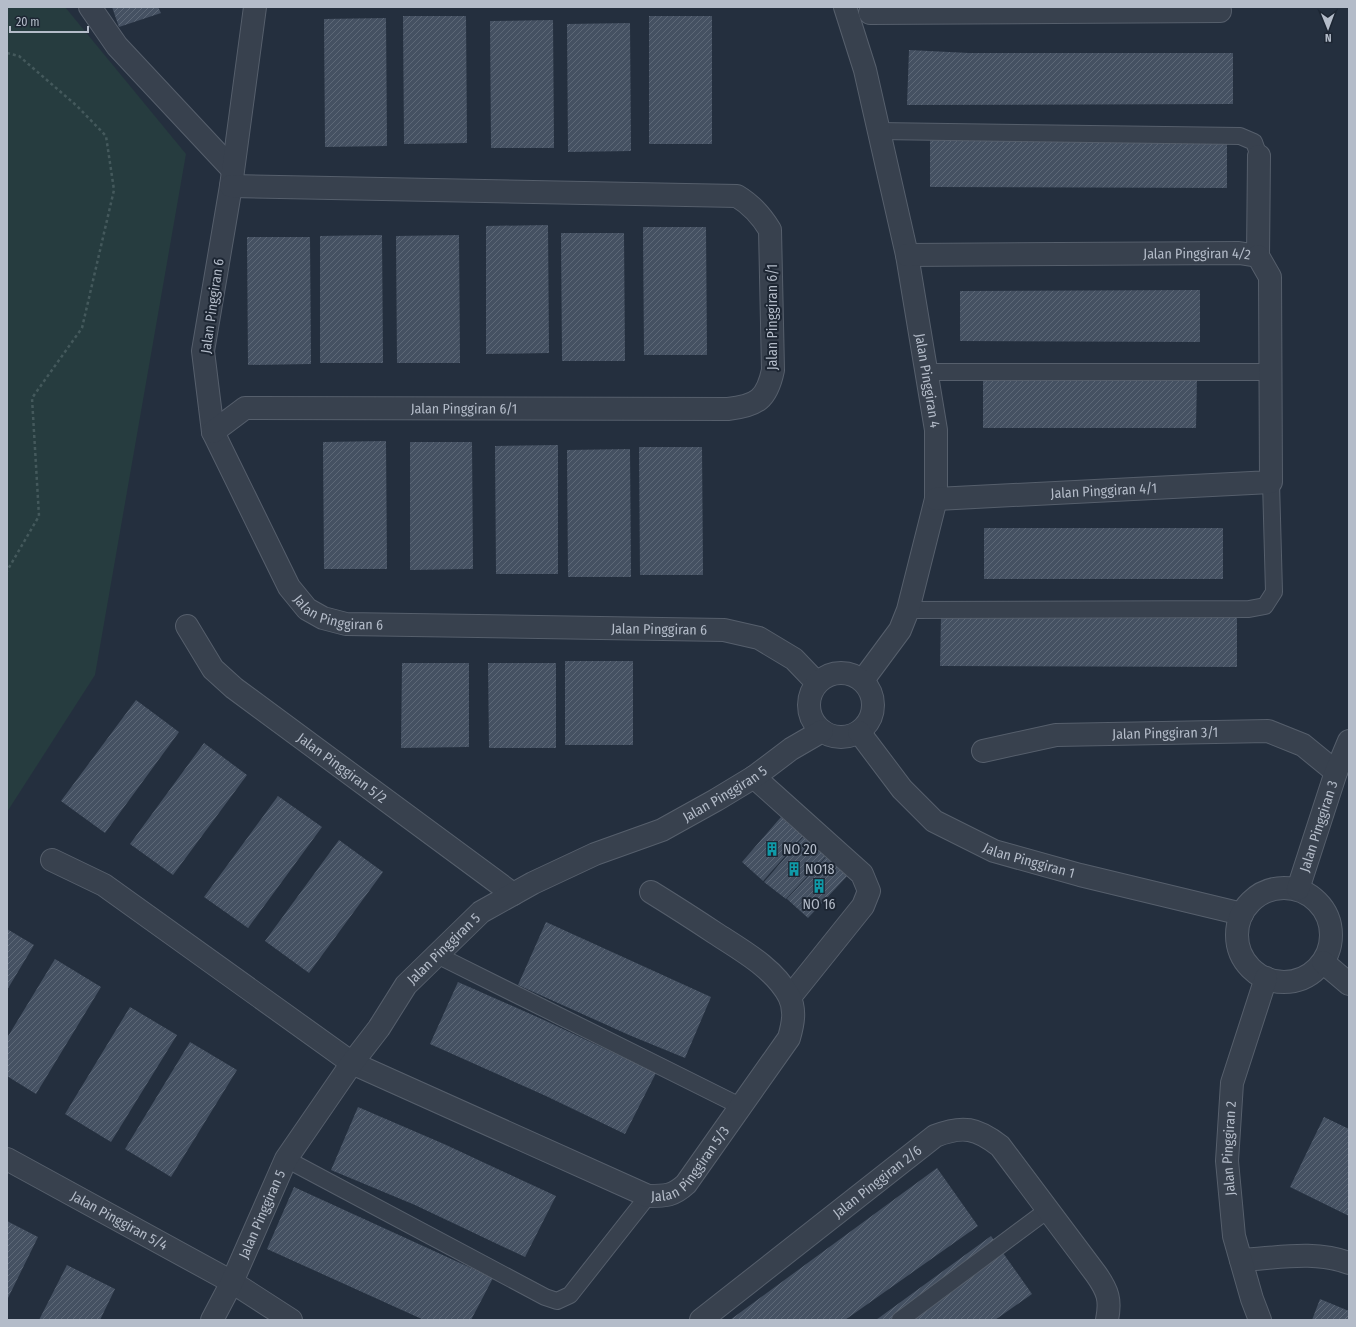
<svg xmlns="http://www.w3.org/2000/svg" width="1356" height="1327" font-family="'Fira Sans Condensed',sans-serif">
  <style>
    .green { fill: #263c3f }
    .building { fill: url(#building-hatch) }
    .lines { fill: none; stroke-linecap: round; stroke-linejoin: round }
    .lane-casing { stroke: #565f6c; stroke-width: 18 }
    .street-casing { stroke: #565f6c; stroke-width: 24 }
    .path { stroke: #44595c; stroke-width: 2.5; stroke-dasharray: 3 3; stroke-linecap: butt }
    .lane { stroke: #38414e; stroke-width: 16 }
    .street { stroke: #38414e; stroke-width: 22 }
    .labels { text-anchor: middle; stroke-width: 4; stroke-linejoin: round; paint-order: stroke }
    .street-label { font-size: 14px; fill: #b4bcc9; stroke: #1d2633 }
    .poi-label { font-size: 14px; fill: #b4bcc9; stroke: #1d2633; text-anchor: start }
  </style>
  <defs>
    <pattern id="building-hatch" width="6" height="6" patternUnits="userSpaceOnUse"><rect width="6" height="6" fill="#455162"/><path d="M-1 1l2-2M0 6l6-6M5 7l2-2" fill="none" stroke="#5d6877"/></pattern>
  </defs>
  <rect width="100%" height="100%" fill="#242f3e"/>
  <!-- green -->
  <path class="green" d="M7 7H65L186 154 95 675 7 812Z"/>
  <!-- building -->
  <path class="building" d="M112 7H158L161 13 119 27Z
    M403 16H466L467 143 404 144Z
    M649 16H712V144H649Z
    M386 18 387 146 325 147 324 19Z
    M553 20 554 148H491L490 21Z
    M630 23 631 151 568 152 567 24Z
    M909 50 969 53H1233V104L907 105Z
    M930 137 1227 139V188L930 187Z
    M548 225 549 353 486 354V226Z
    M643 227H706L707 355H644Z
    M561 233H624L625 361H562Z
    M382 235 383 363H320V236Z
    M459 235 460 363H397L396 236Z
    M247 237H310L311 364 248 365Z
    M1200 290V342L960 341V291Z
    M1197 376 1196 428H983V377Z
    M386 441 387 569H324L323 442Z
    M410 442H472L473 569 410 570Z
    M558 445V574H496L495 446Z
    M639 447H702L703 575H640Z
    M630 449 631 577H568L567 450Z
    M984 528H1223V579H984Z
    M1237 615V667L940 666 941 616Z
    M565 661H633V745H565Z
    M402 663H469V747L401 748Z
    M488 663H556V748H489Z
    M136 700 179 732 105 833 61 801Z
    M204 743 247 775 173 875 130 844Z
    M278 796 322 827 248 928 204 897Z
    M781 817 803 836 763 881 742 862Z
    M804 836 826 856 786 899 764 882Z
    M339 840 383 872 309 973 265 941Z
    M827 856 850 873 808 918 787 899Z
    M546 922 711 997 685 1058 629 1035 518 985Z
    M7 929 34 945 7 990Z
    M55 959 101 987 36 1094 7 1076V1038Z
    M458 982 544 1020 656 1073 625 1134 546 1096 430 1044Z
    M130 1007 177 1035 111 1142 65 1114Z
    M190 1042 237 1070 171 1177 125 1149Z
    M358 1107 444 1144 556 1196 525 1257 415 1205 331 1170Z
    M1324 1117 1349 1129V1216L1290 1187Z
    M937 1168 978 1226 845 1320H730Z
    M294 1187 493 1278 471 1320H424L267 1249Z
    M7 1221 38 1237 7 1300Z
    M991 1236 1032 1294 995 1320H876Z
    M67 1265 115 1289 100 1320H39Z
    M1320 1299 1349 1311V1320H1312Z"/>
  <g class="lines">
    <defs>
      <path id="lane" d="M879 131 1240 136 1254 142 1259 156
        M927 372H1272
        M908 610 1249 609 1265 606 1274 592 1271 482
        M437 955 740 1106
        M286 1159 545 1297 557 1301 570 1295 648 1196
        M900 1320 1049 1209"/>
      <g id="street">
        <path d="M90 7 117 46 232 169"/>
        <path id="s1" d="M255 7 231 186 203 351 213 432 289 587 307 609 323 618 346 624 724 630 759 638 794 659 817 683"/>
        <path id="s2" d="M845 7 865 70 907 255 936 430V499L908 610 900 630 863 680"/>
        <path d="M870 13 1220 11"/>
        <path id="s3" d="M907 255 1239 253 1258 256"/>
        <path d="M1258 256 1259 156"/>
        <path id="s4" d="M213 432 245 408 728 409C757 406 767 399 773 370L770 230C761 215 752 205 737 196L231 186"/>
        <path id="s5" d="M936 499 1271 482 1270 277 1258 256"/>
        <path id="s6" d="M187 626 213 669 234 688 513 894"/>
        <circle cx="841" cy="705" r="32"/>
        <path id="s7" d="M859 732 902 789 934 821 994 851 1080 875 1242 914"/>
        <path id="s8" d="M983 751 1056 735 1268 731 1303 745 1336 772"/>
        <path d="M754 777 862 874 869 891 863 906 790 997"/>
        <path id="s9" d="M52 860 104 885 352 1063 648 1196C666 1196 673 1196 686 1184L789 1038C793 1024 796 1010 789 996 774 968 741 950 715 933 694 919 672 905 651 892"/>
        <circle cx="1284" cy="935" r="47"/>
        <path id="s10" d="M1298 889 1336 772 1349 741"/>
        <path d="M1323 962 1349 984"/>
        <path id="s11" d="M7 1159 232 1282 291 1320"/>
        <path d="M1241 1260C1278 1258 1314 1250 1349 1263"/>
        <path id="s12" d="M212 1320 232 1282 286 1159 352 1063 379 1028 406 985 481 912 533 883 595 854 662 830 716 800 754 777 791 749 822 731"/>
        <path id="s13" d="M701 1320 935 1136C963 1125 977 1128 1000 1146L1096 1274C1108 1291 1111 1300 1107 1320"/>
        <path id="s14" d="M1260 1320 1252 1299 1234 1236 1227 1161 1232 1083 1266 978"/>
      </g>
    </defs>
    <!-- lane casing -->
    <use href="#lane" class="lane-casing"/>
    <!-- street casing -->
    <use href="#street" class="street-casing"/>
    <!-- path -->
    <path class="path" d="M7 53 19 56 77 106 106 136 114 190 82 328 32 398 39 516 7 571"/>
    <!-- lane -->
    <use href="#lane" class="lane"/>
    <!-- street -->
    <use href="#street" class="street"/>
  </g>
  <!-- icons -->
  <defs>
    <symbol id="building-bare" viewBox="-9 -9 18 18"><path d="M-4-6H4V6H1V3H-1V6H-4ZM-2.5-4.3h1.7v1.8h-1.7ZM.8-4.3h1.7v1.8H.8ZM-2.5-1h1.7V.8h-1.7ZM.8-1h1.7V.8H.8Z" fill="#0f9aa8" stroke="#1d2633" stroke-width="2.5" paint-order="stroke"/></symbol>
  </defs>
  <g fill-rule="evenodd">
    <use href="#building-bare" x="762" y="839" width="20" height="20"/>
    <use href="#building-bare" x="784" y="859" width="20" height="20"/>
    <use href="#building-bare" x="809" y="876" width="20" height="20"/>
  </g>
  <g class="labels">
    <!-- street labels -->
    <g class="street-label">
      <text dy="5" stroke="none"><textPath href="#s3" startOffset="290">Jalan Pinggiran 4/2</textPath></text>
      <text transform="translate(212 306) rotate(-82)" y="5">Jalan Pinggiran 6</text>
      <text transform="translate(772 317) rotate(-90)" y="5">Jalan Pinggiran 6/1</text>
      <text dy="5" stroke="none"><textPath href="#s2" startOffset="383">Jalan Pinggiran 4</textPath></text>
      <text dy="5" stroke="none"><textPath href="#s4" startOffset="259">Jalan Pinggiran 6/1</textPath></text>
      <text dy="5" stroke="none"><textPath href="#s5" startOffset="168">Jalan Pinggiran 4/1</textPath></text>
      <text dy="5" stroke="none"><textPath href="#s1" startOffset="662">Jalan Pinggiran 6</textPath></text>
      <text dy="5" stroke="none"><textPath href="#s1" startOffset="986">Jalan Pinggiran 6</textPath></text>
      <text dy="5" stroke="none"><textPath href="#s8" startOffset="184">Jalan Pinggiran 3/1</textPath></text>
      <text dy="5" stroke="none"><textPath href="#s6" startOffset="213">Jalan Pinggiran 5/2</textPath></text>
      <text dy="5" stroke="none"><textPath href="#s12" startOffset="765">Jalan Pinggiran 5</textPath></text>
      <text dy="5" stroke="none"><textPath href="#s10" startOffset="66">Jalan Pinggiran 3</textPath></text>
      <text dy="5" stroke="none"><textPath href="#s7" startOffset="220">Jalan Pinggiran 1</textPath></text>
      <text dy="5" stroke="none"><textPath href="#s12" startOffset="441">Jalan Pinggiran 5</textPath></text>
      <text dy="5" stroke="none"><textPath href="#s14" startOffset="176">Jalan Pinggiran 2</textPath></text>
      <text dy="5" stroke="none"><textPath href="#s9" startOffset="744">Jalan Pinggiran 5/3</textPath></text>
      <text dy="5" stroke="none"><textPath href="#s13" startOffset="224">Jalan Pinggiran 2/6</textPath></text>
      <text dy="5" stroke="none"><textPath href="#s12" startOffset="117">Jalan Pinggiran 5</textPath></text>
      <text dy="5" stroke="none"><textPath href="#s11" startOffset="128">Jalan Pinggiran 5/4</textPath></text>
    </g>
    <!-- poi labels -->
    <g class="poi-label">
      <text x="783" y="854">NO 20</text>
      <text x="805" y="874">NO18</text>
      <text x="819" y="909" text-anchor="middle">NO 16</text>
    </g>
  </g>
  <!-- border -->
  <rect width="1356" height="1327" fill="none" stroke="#b4bcc9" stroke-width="16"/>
  <!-- north arrow -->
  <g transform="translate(1328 28) rotate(179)" stroke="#1d2633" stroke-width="3" paint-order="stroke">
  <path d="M0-3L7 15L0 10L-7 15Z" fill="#b4bcc9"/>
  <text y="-6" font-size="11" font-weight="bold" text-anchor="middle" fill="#b4bcc9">N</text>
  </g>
  <!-- scale -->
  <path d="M10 26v6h78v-6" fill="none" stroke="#b4bcc9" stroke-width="2"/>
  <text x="16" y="26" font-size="12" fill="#b4bcc9" stroke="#1d2633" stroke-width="3" paint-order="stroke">20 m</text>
</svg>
